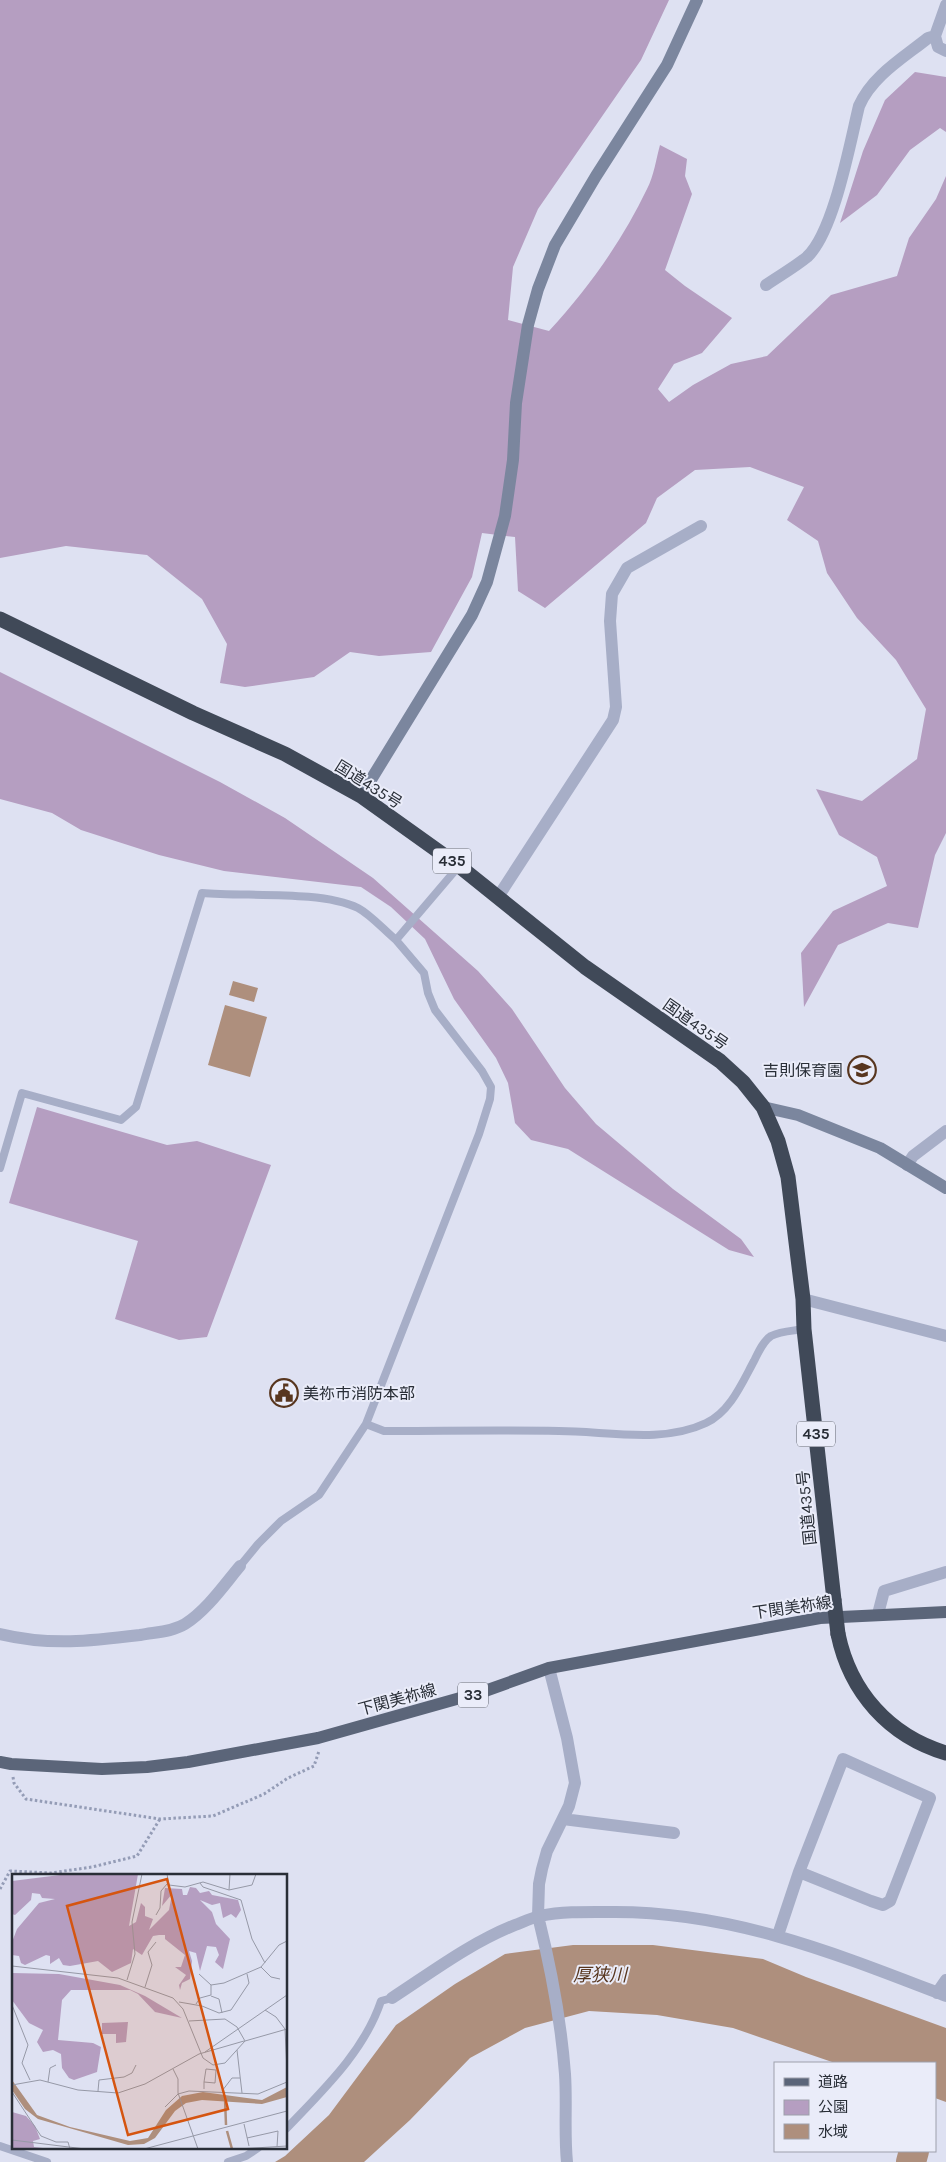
<svg xmlns="http://www.w3.org/2000/svg" width="946" height="2162" font-family="Karla,'Noto Sans JP',sans-serif">
  <style>
    .green { fill: #b59ec1 }
    .water { fill: #ae8f7d }
    .lines { fill: none; stroke-linecap: round; stroke-linejoin: round }
    .river { stroke: #ae8f7d; stroke-width: 30 }
    .path { stroke: #949cb6; stroke-width: 3; stroke-dasharray: 2.5 2.5; stroke-linecap: butt }
    .lane { stroke: #a7aec7; stroke-width: 8 }
    .street { stroke: #a7aec7; stroke-width: 12 }
    .secondary { stroke: #7b869e; stroke-width: 12 }
    .primary { stroke: #5b6579; stroke-width: 12 }
    .highway { stroke: #404958; stroke-width: 15 }
    .highway-bridge { stroke: #404958; stroke-width: 15 }
    .labels { text-anchor: middle; stroke-width: 4; stroke-linejoin: round; paint-order: stroke }
    .shield { fill: #eaecf9; stroke: #636771; stroke-width: 1 }
    .shield-label { font-size: 15px; font-weight: bold; fill: #292e37 }
    .street-label { font-size: 16px; fill: #292e37; stroke: #eaecf9 }
    .poi-label { font-size: 16px; fill: #292e37; stroke: #eaecf9; text-anchor: end }
    .water-label { font-size: 18px; font-style: italic; fill: #58361f; stroke: #eaecf9 }
    .inset-river { fill: none; stroke: #ae8f7d; stroke-width: 2.5 }
    .inset-road { fill: none; stroke: #9699a7; stroke-width: 1 }
    .view { fill: #d55510; fill-opacity: 0.15; stroke: #d55510; stroke-width: 2.5 }
    .inset-edge { fill: none; stroke: #292e37; stroke-width: 2.5 }
  </style>
  <rect width="100%" height="100%" fill="#dee1f2"/>
  <!-- green -->
  <path class="green" d="M0 0H669L641 60 538 209 513 267 508 320 549 331C588 289 622 241 647 189 654 176 656 159 660 145L687 159 685 176 692 194 665 270 685 286 732 318 702 353 674 364 658 389 669 402 693 385 731 364 767 356 831 295 897 276 909 238 936 199 946 176V833L935 855 918 928 888 923 838 945 804 1007 801 953 833 911 887 886 877 857 839 835 816 789 862 801 917 759 926 709 896 660 857 618 827 573 818 541 787 520 804 487 750 467 695 470 657 498 646 523 545 608 518 591 515 537 482 533 472 577 431 652 379 656 350 652 314 677 245 687 220 683 227 644 202 599 147 555 66 546 0 558Z
    M915 72 946 77V132L940 128 910 150 877 195 840 223 863 151 885 100Z
    M0 672 220 782 285 818 373 878 478 971 512 1009 565 1088 596 1124 673 1189 741 1239 754 1257 729 1250 568 1149 531 1140 515 1123 508 1083 496 1058 454 999 425 939 391 907 361 887 224 871 159 855 81 830 52 813 0 799Z
    M37 1107 167 1145 197 1141 271 1165 207 1337 179 1340 115 1319 138 1241 9 1203Z"/>
  <!-- water -->
  <path class="water" d="M233 981 258 988 254 1002 229 995Z
    M225 1005 267 1017 250 1077 208 1065Z
    M573 1945H653L763 1959 806 1977 946 2028V2102L935 2098V2063H835L733 2028 657 2015 589 2011 525 2028 470 2058 410 2120 364 2162H275L285 2156 329 2115 396 2025 455 1984 505 1954Z"/>
  <g class="lines">
    <!-- river -->
    <path class="river" d="M911 2162 914 2151"/>
    <!-- path -->
    <path class="path" d="M13 1777 14 1783 26 1799 160 1819 213 1816 264 1794 288 1778 314 1766 319 1751
      M0 1889 10 1871 51 1873 92 1867 137 1856 160 1819"/>
    <!-- lane -->
    <path class="lane" d="M0 1168 22 1093 121 1120 136 1107 202 893C244 897 321 890 358 908 371 915 384 930 396 940
      M366 1424 384 1431C443 1431 501 1430 559 1431 606 1431 662 1444 706 1423 730 1412 742 1383 754 1361 758 1353 763 1341 771 1336 781 1331 793 1331 804 1329
      M240 1566 258 1544 281 1521 319 1495 366 1424 479 1134 490 1099 491 1087 482 1071 435 1010 428 993 424 973 396 940 459 866
      M286 2129C322 2091 364 2052 381 2001L392 1998
      M0 2146 47 2162
      M228 2162 246 2156 258 2148"/>
    <!-- street -->
    <path class="street" d="M946 5 935 36 938 47 946 51
      M766 285C779 276 795 267 807 257 834 232 850 143 859 106 872 76 903 58 928 38L935 36
      M498 897 613 720 616 707 610 621 612 594 627 568 701 526
      M907 1165 913 1156 946 1131
      M803 1299 946 1336
      M878 1614 884 1591 946 1572
      M0 1634C50 1646 91 1641 140 1635 155 1632 172 1632 185 1624 207 1610 224 1585 240 1566
      M549 1668 567 1738 575 1783 569 1806 547 1851 542 1869 539 1884 538 1916C551 1968 561 2021 565 2074 567 2103 564 2133 567 2162
      M563 1819 674 1833
      M778 1935 799 1872 843 1759 930 1798 890 1901 883 1905 871 1901 799 1872
      M937 1993 946 1980
      M392 1998C432 1972 470 1943 515 1925 523 1922 531 1918 540 1916 564 1911 590 1912 615 1912 734 1912 837 1954 946 1996"/>
    <!-- secondary -->
    <path class="secondary" d="M361 796 472 615 487 582 505 516 513 460 516 403 528 325 538 289 555 245 596 176 667 65 697 0
      M763 1107 798 1115 880 1148 946 1188"/>
    <!-- primary -->
    <path class="primary" d="M0 1762 11 1764 102 1769 147 1767 188 1762 318 1738 485 1691 549 1668 820 1618 946 1612"/>
    <!-- highway -->
    <path class="highway" d="M0 619 193 713 285 754 361 796 459 866 585 967 720 1061 743 1082 763 1107 778 1141 788 1177 803 1299 804 1329 834 1600
      M838 1634C850 1692 889 1736 946 1753"/>
    <!-- highway-bridge -->
    <path class="highway-bridge" d="M834 1600 838 1634"/>
  </g>
  <!-- icons -->
  <defs>
    <symbol id="school-ring" viewBox="-11 -11 22 22"><circle r="9.5" fill="#eaecf9" stroke="#58361f" stroke-width="1.5"/><path d="M0-5L7-2L0 1L-7-2ZM-4 1L0 2.5L4 1V4Q0 6-4 4Z" fill="#58361f"/></symbol>
    <symbol id="civic-ring" viewBox="-11 -11 22 22"><circle r="9.5" fill="#eaecf9" stroke="#58361f" stroke-width="1.5"/><path d="M-.6-6.5H3V-4.5H.6V-3L4-1V1h2V6H-6V1h2V-1L-.6-3ZM-1.2 2.5V6h2.4V2.5Z" fill="#58361f"/></symbol>
  </defs>
  <g fill-rule="evenodd">
    <use href="#school-ring" x="846" y="1054" width="32" height="32"/>
    <use href="#civic-ring" x="268" y="1377" width="32" height="32"/>
  </g>
  <g class="labels">
    <!-- shield labels -->
    <g class="shield">
      <rect x="433" y="848.5" width="38" height="25" rx="4"/>
      <rect x="797" y="1421.5" width="38" height="25" rx="4"/>
      <rect x="458" y="1682.5" width="30" height="25" rx="4"/>
    </g>
    <g class="shield-label">
      <text x="452" y="866">435</text>
      <text x="816" y="1439">435</text>
      <text x="473" y="1700">33</text>
    </g>
    <!-- street labels -->
    <g class="street-label">
      <text transform="translate(369 784) rotate(32)" y="6">国道435号</text>
      <text transform="translate(696 1024) rotate(35)" y="6">国道435号</text>
      <text transform="translate(806 1508) rotate(-96)" y="6">国道435号</text>
      <text transform="translate(792 1607) rotate(-8)" y="6">下関美祢線</text>
      <text transform="translate(397 1699) rotate(-15)" y="6">下関美祢線</text>
    </g>
    <!-- poi labels -->
    <g class="poi-label">
      <text x="843" y="1076">吉則保育園</text>
      <text x="303" y="1399" text-anchor="start">美祢市消防本部</text>
    </g>
    <!-- water labels -->
    <g class="water-label">
      <text x="600" y="1981">厚狭川</text>
    </g>
  </g>
  <!-- overview -->
  <g transform="translate(12 1874)">
    <rect width="275" height="275" fill="#dee1f2"/>
    <path d="M56 0H126L117 52 124 48 129 29 133 33V42L141 45 137 56 157 36 160 20 150 32 153 14 170 15 171 21H175L178 13 184 14 188 19 197 17 200 21 226 26 229 36 224 44 219 40 211 44 208 29 200 31 188 26 200 38 204 50 218 65 211 95 203 88 207 81 204 73 195 72 188 97 184 79 177 77 180 87 178 105 170 109 168 116 167 111 174 101 163 93H169L173 81 153 65V61H147L141 62 130 81 121 75 119 89 100 98 86 87 58 92 51 91 47 84 38 90V82L34 81 13 91 9 89 7 82 0 81V68L5 55 27 29 43 25 30 24 28 20 20 19 19 26 3 41 0 40V7ZM0 99 47 100 108 111 133 122 170 144 143 138 126 120 118 116H59L50 126 46 166 81 169 89 173 85 198 62 206 57 204 50 194 49 180 41 176 31 178 25 168 31 156 17 149 0 126ZM116 148 114 168 104 169V160H90V149ZM0 238 14 242 23 252 28 265 21 267 22 273 40 275H0Z" fill="#b59ec1"/>
    <path d="M0 206 25 241 58 253 118 267 136 264 154 236 170 222 191 218 250 226 275 213V223L250 230 190 226 174 229 163 237 143 264 132 270 116 271 26 245 13 235 0 216Z" fill="#ae8f7d"/>
    <path class="inset-river" d="M213 224 214 251M215 257 220 275"/>
    <path class="inset-road" d="M155 0 157 11 173 13 191 8 217 16 240 11 244 0M188 9 191 13 229 26 240 65 253 89M217 16 218 0M144 41 148 34 149 17 155 10M0 92 106 104 161 124 171 135 191 184 201 191 213 189 233 167 275 155M249 93 259 103 268 105M187 100 199 111M115 106 123 80 120 48 130 0M133 113 140 91 136 78 144 68M199 122 207 125 210 139M167 128 190 132 207 139 219 136 237 109 235 100M184 130 188 124 199 121V111L212 109 249 93 267 71 275 67M0 131 16 171 10 189 18 206M253 136 264 143 273 155 275 196M177 147 213 145 225 153 233 167M225 176 230 219M193 178 275 121M161 195 166 205V219L186 275M36 208 38 194 44 191M0 211 28 206 66 216 106 219 133 210 187 180 232 167M192 215V208L194 195 204 196 203 209 192 208M86 217 87 206 112 203 120 199 124 191M210 217 220 204H228M0 218 29 262 44 268H56L58 275M153 233 166 220 177 217 246 220 275 208M232 250 237 272M235 264 266 257 265 273M0 266 73 275M132 275 275 237M197 275H217M226 275 275 272"/>
    <path class="view" d="M155 5 216 235 116 261 55 32Z"/>
    <rect width="275" height="275" class="inset-edge"/>
  </g>
  <!-- legend -->
  <rect x="774" y="2062" width="162" height="90" fill="#eaecf9" stroke="#9da0ab"/>
  <rect x="784" y="2078" width="25" height="8" fill="#5b6579" stroke="#9da0ab"/>
  <text x="818" y="2087" font-size="15" fill="#292e37">道路</text>
  <rect x="784" y="2100" width="25" height="15" fill="#b59ec1" stroke="#9da0ab"/>
  <text x="818" y="2112" font-size="15" fill="#292e37">公園</text>
  <rect x="784" y="2124" width="25" height="15" fill="#ae8f7d" stroke="#9da0ab"/>
  <text x="818" y="2137" font-size="15" fill="#292e37">水域</text>
</svg>
